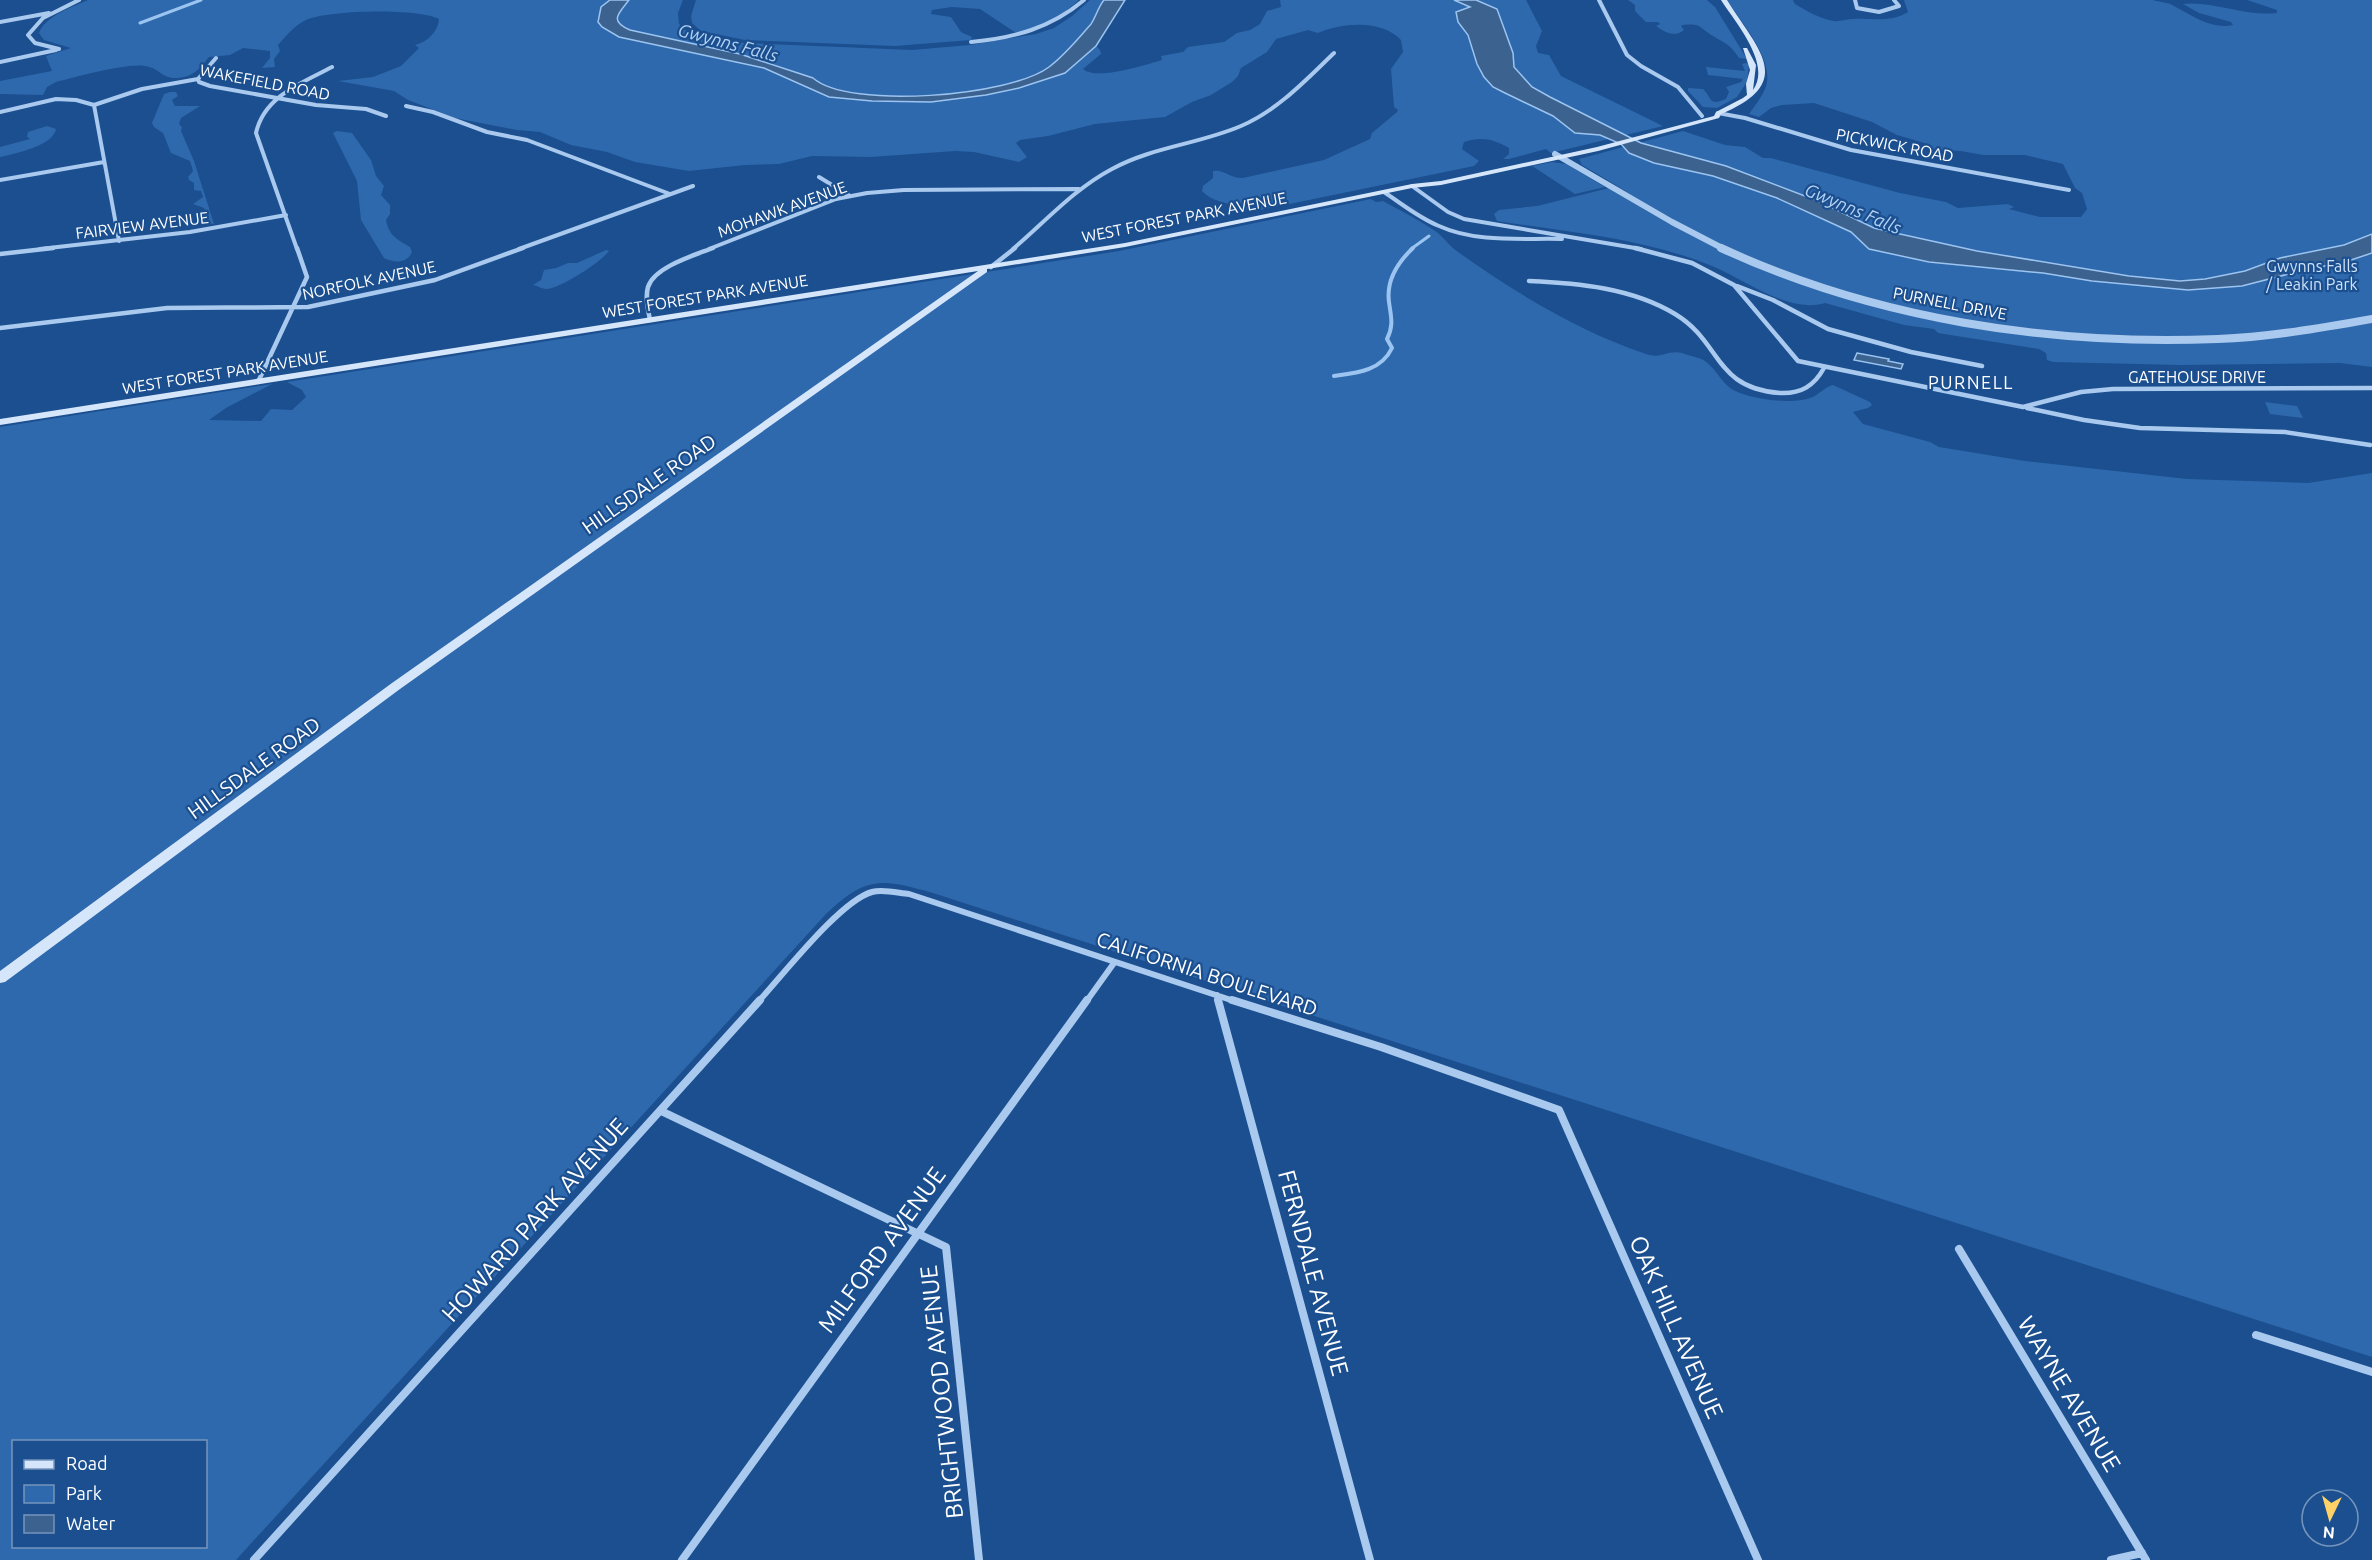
<svg xmlns="http://www.w3.org/2000/svg" width="2372" height="1560" font-family="Ubuntu,sans-serif">
  <style>
    .green { fill: #2e69ad; fill-rule: evenodd }
    .water { fill: #3c6290; stroke: #9cc4f0; stroke-width: 1.5 }
    .lines { fill: none; stroke-linecap: round; stroke-linejoin: round }
    .stream-far1 { stroke: #9cc4f0; stroke-width: 3 }
    .stream { stroke: #9cc4f0; stroke-width: 4 }
    .minor-far3 { stroke: #a9c9ee; stroke-width: 4 }
    .minor-far2 { stroke: #a9c9ee; stroke-width: 4.5 }
    .minor-far1 { stroke: #a9c9ee; stroke-width: 6 }
    .minor { stroke: #a9c9ee; stroke-width: 8 }
    .tertiary-far1 { stroke: #a9c9ee; stroke-width: 6 }
    .tertiary { stroke: #a9c9ee; stroke-width: 8 }
    .secondary { fill: #d6e6fa; fill-rule: evenodd }
    .labels { text-anchor: middle; stroke-width: 4.5; stroke-linejoin: round; paint-order: stroke }
    .far-street-label { font-size: 16px; fill: #fff; stroke: #1b4f8f }
    .far-park-label { font-size: 16px; fill: #cfe3fa; stroke: #1b4f8f }
    .far-water-label { font-size: 18px; font-style: italic; fill: #b5d3f5; stroke: #1b4f8f }
    .far-neighbourhood-label { font-size: 18px; letter-spacing: 1.5px; fill: #fff; stroke: #1b4f8f }
    .street-label { font-size: 20px; fill: #fff; stroke: #1b4f8f }
    .near-street-label { font-size: 24px; fill: #fff; stroke: #1b4f8f }
  </style>
  <rect width="100%" height="100%" fill="#1b4f8f"/>
  <!-- green -->
  <path class="green" d="M88 0H683L678 13 679 24 691 35 722 42 912 50 970 45 1036 34 1054 28 1072 16 1090 0H1111C1095 16 1083 34 1068 50 1056 63 1041 74 1028 85L1065 73 1096 46 1100 50 1101 54 1083 69C1096 81 1145 65 1162 60L1161 56 1183 52 1188 47 1224 42 1237 33 1250 30 1260 24 1267 11 1281 7 1280 0H1526L1542 31 1536 46 1538 53 1549 55 1561 76 1663 126 1551 153 1546 149 1509 159H1503L1509 154V148C1494 139 1481 136 1464 142L1462 149 1479 161 1474 166 1250 212C1235 201 1216 206 1202 191L1203 186 1213 178V171C1224 169 1229 178 1243 178L1324 160 1370 139 1372 133 1397 112 1398 110 1394 107 1391 69 1403 52 1401 40C1381 19 1342 23 1318 33L1308 30 1276 39 1267 52 1241 68 1238 76 1232 82 1211 95 1192 102 1165 117 1095 124 1048 136 1020 140 1016 143 1027 157 1019 162 974 152 955 151 871 157 812 156 779 164 745 165 689 171 635 162 607 152 571 145 540 132 517 130 455 118 408 100 394 91 338 81 373 77 401 66 419 48 415 45C427 42 438 32 439 19 416 8 330 10 306 20 295 25 286 36 278 45L280 51 274 59 275 67 262 68 270 58V51L243 48 230 55 209 57C202 66 196 74 184 77 162 82 161 68 145 66 125 63 77 77 56 82L47 87 43 95 0 94V81L52 71 46 56 71 48 44 40 39 33C45 16 73 7 88 0Z
    M696 0H1079L1059 17 1019 35 980 9 952 7 932 10 931 14 951 17 961 32 972 37 971 40 895 46 745 40 701 31 692 23 691 16Z
    M1628 0H1707L1715 7 1747 59 1739 58C1730 44 1726 44 1713 36 1699 28 1702 23 1683 25L1681 26 1684 30C1674 38 1665 32 1656 26L1660 24 1658 22H1646L1635 11V5Z
    M1727 0H1793L1795 4C1807 11 1820 19 1834 21 1840 22 1847 19 1853 19 1873 18 1890 23 1908 12L1904 0H2153C2159 2 2167 2 2172 5 2190 14 2211 30 2233 25L2231 22 2199 13 2183 4C2209 0 2248 17 2277 13V10L2247 0H2372V317C2326 324 2279 332 2233 336 2212 337 2190 336 2169 336 2023 337 1870 312 1736 252 1682 229 1632 194 1582 165L1579 159 1683 131 1725 145 1745 147 1763 158H1771L1900 193 1946 202 1958 208 2008 204 2014 207 2009 209 2040 217H2081L2087 209 2082 193 2075 188 2063 164 2025 155H1983L1961 151 1935 150 1928 144 1897 135 1872 122 1814 103 1782 105 1771 108 1759 117 1749 114C1755 105 1765 94 1767 82 1771 56 1741 22 1727 0Z
    M1746 63 1749 64 1747 82 1737 97 1717 108 1703 107 1688 91V88L1703 89C1712 97 1708 107 1726 99L1729 92 1726 87 1741 82 1743 79 1708 75 1706 67 1745 71 1742 64Z
    M170 92H176L178 96 172 100 175 106H200L181 118 179 124 182 127 181 131 194 161 214 224 199 222V217L207 214 204 208 193 204 203 197 201 191 194 190V183L189 180 188 177 193 171 190 161 171 153 163 133 154 127 152 123 164 94Z
    M47 126 56 129C53 146 14 154 0 157V147L30 139 27 137 28 132Z
    M337 131 352 133 371 160 376 176 384 186 381 195 390 205V214L386 220C389 236 397 239 410 247L412 252C407 264 394 263 384 258L361 220 357 181 333 133Z
    M1552 162 1566 164 1605 187 1575 194 1532 166Z
    M1609 188 1683 231 1739 259 1848 298 2044 336 2267 339 2372 323V367L2340 363 2179 365 2053 362 2047 360 2046 353 2039 349 1938 333 1934 329 1904 325 1825 303C1788 314 1746 280 1712 266 1644 238 1569 232 1497 221L1494 214 1499 210 1537 206Z
    M1371 199 1376 202 1383 201C1401 211 1421 221 1438 233 1444 238 1448 244 1454 249 1512 291 1578 331 1646 354 1664 360 1668 347 1688 355 1694 357 1701 358 1705 361 1715 368 1721 381 1730 388 1746 399 1792 405 1810 398 1819 395 1824 387 1833 385L1870 402 1872 405 1868 408 1853 412 1863 424 1930 442 1939 447 2025 461 2187 479 2308 483 2372 473V1357L933 893C881 878 866 876 826 914L236 1560H0V427L272 384 226 408 209 420 261 421 271 409 292 410 306 397 302 390 287 382 1119 251ZM14 1442H206V1546H14Z
    M606 250 609 251C601 262 561 288 547 289 541 289 539 286 533 285L541 280 544 270 556 268 568 263H577Z
    M2265 402 2297 406 2303 418 2270 414Z"/>
  <!-- water -->
  <path class="water" d="M610 0H629C618 14 609 21 630 30L740 54 813 78C849 110 1011 96 1049 67 1064 56 1079 38 1091 24 1096 17 1098 7 1104 0H1125L1096 46 1065 73 1019 88 986 95 931 102 872 101 829 97 764 68 619 37 602 27 598 22 601 7Z
    M1454 0H1476L1497 9 1513 53 1514 67 1532 87 1550 97 1641 143 1726 166 1818 201 1874 228 1891 232 1977 251 2129 276 2180 281 2205 279 2245 271 2280 258 2344 245 2372 234V253L2345 262 2304 270 2242 286 2188 290 2092 281 2043 273 1929 262 1869 249 1851 232 1777 198 1713 176 1654 163 1629 153 1621 144 1600 135 1575 133 1553 116 1505 93 1493 87 1484 77 1477 64 1468 35 1458 22 1456 12 1470 7Z
    M1857 353 1889 359 1888 361 1903 364 1901 369 1854 360Z"/>
  <g class="lines">
    <!-- stream-far1 -->
    <path class="stream-far1" d="M140 23 201 0
      M1411 249 1429 236"/>
    <!-- stream -->
    <path class="stream" d="M1334 376C1357 373 1381 371 1392 348L1387 339C1394 325 1391 317 1389 302 1386 280 1397 263 1413 248"/>
    <!-- minor-far3 -->
    <path class="minor-far3" d="M1599 0 1627 55 1641 66 1678 87 1702 116
      M1855 0 1857 8 1879 12 1899 6 1894 0
      M0 22 49 13
      M971 42C1014 38 1051 28 1084 0
      M59 49 35 43 28 35 43 18 79 0
      M0 62 56 50
      M198 79 216 58
      M94 105 119 241
      M406 106 433 112 487 132 527 140 670 194
      M0 112 56 99 76 100 94 105 142 89 198 79 199 82 210 86 316 105 366 109 386 116
      M1718 113 1745 118 1851 150 2069 190
      M819 177 850 196
      M0 180 104 162
      M1412 186 1448 212 1464 219 1641 249
      M1384 192C1402 204 1419 218 1439 226 1476 243 1522 238 1562 239
      M40 249 190 232 286 215
      M297 249 256 133C264 96 302 83 332 67
      M519 249 693 186
      M709 249 836 199 867 193 904 190 1079 189
      M1013 249C1045 222 1074 189 1112 169 1152 147 1199 144 1241 126 1278 110 1306 80 1334 53"/>
    <!-- minor-far2 -->
    <path class="minor-far2" d="M1635 248 1692 263 1734 285 1798 361 2023 407 2081 392 2113 389 2372 388
      M0 254 53 248
      M991 267 1015 248
      M1529 281C1578 283 1632 288 1675 314 1722 342 1713 388 1780 393 1801 394 1814 386 1824 368
      M1737 286 1773 300 1828 329 1911 352 1982 366
      M650 320C648 309 645 297 648 287 654 267 695 255 713 248
      M0 328 167 308 308 307 435 280 523 248
      M258 382 307 277 297 248
      M2027 408 2084 420 2140 428 2285 432 2370 445"/>
    <!-- minor-far1 -->
    <path class="minor-far1" d="M1217 995 1219 1002
      M758 1002C783 975 840 901 872 892 883 889 898 893 909 894L1237 1002
      M1086 1002 1114 963"/>
    <!-- minor -->
    <path class="minor" d="M1218 1000 1370 1560
      M1232 1000 1381 1047 1559 1110 1758 1560
      M661 1111 946 1247 979 1560
      M1959 1249 2146 1560
      M2256 1335 2372 1372
      M254 1560 760 1000
      M682 1560 1087 1000
      M2111 1560 2142 1553"/>
    <!-- tertiary-far1 -->
    <path class="tertiary-far1" d="M1555 154 1672 222 1724 249"/>
    <!-- tertiary -->
    <path class="tertiary" d="M1721 248C1874 319 2050 346 2218 339 2270 337 2321 328 2372 319"/>
    <!-- secondary -->
    <path class="secondary" d="M1721 0H1727C1758 50 1797 82 1721 114L1719 118 1598 151 1441 185 1412 188 1125 247 987 269V272L400 689 5 982 0 983V971L392 683 978 271 0 425V419L1125 243 1412 184 1441 181 1597 147 1714 116 1716 112 1743 98 1747 95 1746 84 1750 70 1743 48H1747L1756 65 1753 90C1772 64 1735 22 1721 0Z"/>
  </g>
  <g class="labels">
    <!-- far-street labels -->
    <g class="far-street-label">
      <text transform="translate(265 82) rotate(11)" y="6">WAKEFIELD ROAD</text>
      <text transform="translate(1895 145) rotate(11)" y="6">PICKWICK ROAD</text>
      <text transform="translate(782 209) rotate(-20)" y="6">MOHAWK AVENUE</text>
      <text transform="translate(1184 217) rotate(-11)" y="6">WEST FOREST PARK AVENUE</text>
      <text transform="translate(142 225) rotate(-7)" y="6">FAIRVIEW AVENUE</text>
      <text transform="translate(369 280) rotate(-12)" y="6">NORFOLK AVENUE</text>
      <text transform="translate(705 296) rotate(-9)" y="6">WEST FOREST PARK AVENUE</text>
      <text transform="translate(1950 303) rotate(11)" y="6">PURNELL DRIVE</text>
      <text transform="translate(225 372) rotate(-9)" y="6">WEST FOREST PARK AVENUE</text>
      <text x="2197" y="383">GATEHOUSE DRIVE</text>
    </g>
    <!-- far-park labels -->
    <g class="far-park-label">
      <text x="2312" y="272">Gwynns Falls<tspan x="2312" dy="18">/ Leakin Park</tspan></text>
    </g>
    <!-- far-water labels -->
    <g class="far-water-label">
      <text transform="translate(728 43) rotate(15)" y="6">Gwynns Falls</text>
      <text transform="translate(1853 209) rotate(23)" y="6">Gwynns Falls</text>
    </g>
    <!-- far-neighbourhood labels -->
    <g class="far-neighbourhood-label">
      <text x="1971" y="389">PURNELL</text>
    </g>
    <!-- street labels -->
    <g class="street-label">
      <text transform="translate(649 484) rotate(-35)" y="7">HILLSDALE ROAD</text>
      <text transform="translate(254 768) rotate(-36)" y="7">HILLSDALE ROAD</text>
      <text transform="translate(1207 974) rotate(18)" y="7">CALIFORNIA BOULEVARD</text>
    </g>
    <!-- near-street labels -->
    <g class="near-street-label">
      <text transform="translate(535 1220) rotate(-48)" y="8">HOWARD PARK AVENUE</text>
      <text transform="translate(882 1250) rotate(-54)" y="8">MILFORD AVENUE</text>
      <text transform="translate(1313 1273) rotate(75)" y="8">FERNDALE AVENUE</text>
      <text transform="translate(1676 1327) rotate(66)" y="8">OAK HILL AVENUE</text>
      <text transform="translate(942 1392) rotate(-96)" y="8">BRIGHTWOOD AVENUE</text>
      <text transform="translate(2069 1394) rotate(59)" y="8">WAYNE AVENUE</text>
    </g>
  </g>
  <!-- legend -->
  <rect x="12" y="1440" width="195" height="108" fill="#1b4f8f" stroke="#7695bc" stroke-width="1.5"/>
  <rect x="24" y="1460" width="30" height="9" fill="#d6e6fa" stroke="#7695bc" stroke-width="1.5"/>
  <text x="66" y="1470" font-size="18" fill="#ffffff">Road</text>
  <rect x="24" y="1485" width="30" height="18" fill="#2e69ad" stroke="#7695bc" stroke-width="1.5"/>
  <text x="66" y="1500" font-size="18" fill="#ffffff">Park</text>
  <rect x="24" y="1515" width="30" height="18" fill="#3c6290" stroke="#7695bc" stroke-width="1.5"/>
  <text x="66" y="1530" font-size="18" fill="#ffffff">Water</text>
  <!-- north arrow -->
  <g transform="translate(2330 1518) rotate(185)"><circle r="28" fill="#1b4f8f" stroke="#7695bc" stroke-width="1.5"/>
  <path d="M0-4.5L10 22L0 15L-10 22Z" fill="#ffd166"/>
  <text y="-9" font-size="16" font-weight="bold" text-anchor="middle" fill="#ffffff">N</text>
  </g>
</svg>
